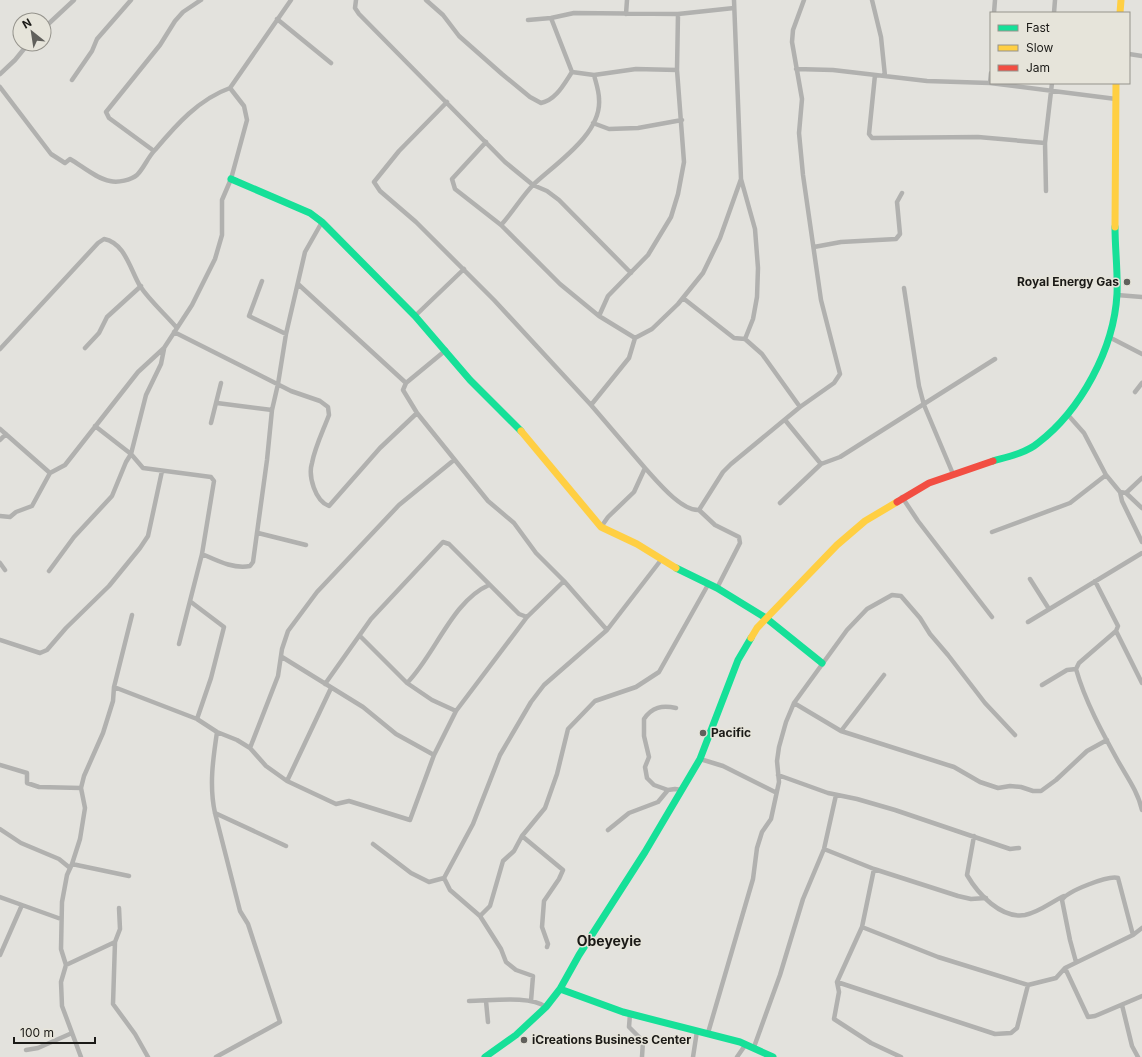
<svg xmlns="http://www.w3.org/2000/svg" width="1142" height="1057" font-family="Inter,sans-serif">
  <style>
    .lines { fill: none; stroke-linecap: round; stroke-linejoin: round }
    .street { stroke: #b1b1af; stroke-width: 4.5 }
    .fast { stroke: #16e098; stroke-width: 7 }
    .slow { stroke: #ffcf43; stroke-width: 7 }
    .jam { stroke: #f24e42; stroke-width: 7 }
    .poi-dot { fill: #61605c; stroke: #e6e4da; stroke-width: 1.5 }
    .labels { text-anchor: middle; stroke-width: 3; stroke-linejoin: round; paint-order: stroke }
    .poi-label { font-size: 12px; font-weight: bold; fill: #1b1a17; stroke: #e6e4da; text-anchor: start }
    .quarter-label { font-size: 14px; font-weight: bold; fill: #1b1a17; stroke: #e6e4da }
  </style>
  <rect width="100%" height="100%" fill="#e3e2dd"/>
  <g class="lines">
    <!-- street -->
    <path class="street" d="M356 0 355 8 359 14 505 162 533 185 547 191 559 200 631 273
      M426 0 443 15 459 36 502 74 530 97 541 103C556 100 564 84 572 72
      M872 0 881 37 885 76
      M994 13 995 0
      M1054 13 1055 0
      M626 14 627 0
      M551 18 572 72 594 75 636 69 677 70
      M277 19 331 63
      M528 20 551 18 574 13 678 14 734 8
      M44 28 74 0
      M1129 54 1142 56
      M796 69 833 70 927 81 990 83 1116 99
      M0 74 15 60 28 44
      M875 75 869 134 872 138 978 137 1045 143
      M72 80 92 51 97 39 131 0
      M990 83 991 73
      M0 87 51 154 65 163 70 159C82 166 97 179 110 181 118 183 131 180 137 175 144 168 148 157 155 150 176 125 199 99 230 88L291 0
      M447 102 399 151 374 182 380 191 416 222 494 300 591 405 645 468 634 492 608 517 601 527
      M593 123 609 129 638 128 682 120
      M486 142 452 179 455 189 501 225 560 284 599 316 635 338
      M154 151 109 118 106 112 160 45 175 21 183 12 201 0
      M741 179 755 229 758 268 757 297 753 319 745 339
      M1046 191 1045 143 1052 83
      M501 225C513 212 522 196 534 184 555 164 602 134 599 99 599 91 596 83 594 75
      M814 247 841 242 896 239 900 234 897 202 902 193
      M262 281 249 316 286 334
      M298 284 406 383 446 350
      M904 288 919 386 924 405 953 474
      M1117 295 1142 297
      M683 298 734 338 745 339 762 354 800 407
      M415 316 464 269
      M599 316 608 296 648 255 671 217 678 194 684 162 677 70 678 14
      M174 332 291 391 320 401 328 407 329 415C323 431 315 447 312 463 308 476 315 501 329 506L380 448 417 413
      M1109 337 1142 354
      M85 348 99 333 107 317 141 286
      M0 349 98 243 104 239C125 243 130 269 140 286 150 301 165 314 177 328
      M406 383 403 390 417 413 488 501 514 523 536 553 564 581 607 630
      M1135 392 1142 383
      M217 403 272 410
      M591 405 629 358 635 338 652 329 678 304 703 273 720 238 741 179 734 0
      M1068 415 1084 433 1106 475 1120 492 1122 501 1142 542
      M785 420 821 464
      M211 423 221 383
      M95 426 131 454 143 468 211 477 214 481 202 554 179 644
      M0 429 50 473
      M0 440 6 434
      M645 468C657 481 681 511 699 510L715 525 739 537 740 543 717 588
      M1120 492 1126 493 1142 508
      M1126 493 1142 478
      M902 497 918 521 992 617
      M780 503 821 464 840 457 995 359
      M699 510 723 472 731 464 800 407 834 383 840 374 821 300 803 175 799 133 802 99 792 42 793 30 804 0
      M0 516 10 517 16 512 32 506 50 473 65 465 138 372 164 348 192 305 215 259 222 235V200L231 179 247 120 244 106 230 88
      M992 532 1070 503 1106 475
      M258 533 306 545
      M202 554C218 561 233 569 250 566L253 562 267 460 272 410 278 384 286 334 305 252 322 222
      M0 563 5 570
      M49 571 74 537 112 496 126 462 131 454 146 395 161 364 164 349
      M1030 579 1049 609
      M1095 581 1118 626 1116 631 1079 663 1076 669C1085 701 1102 732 1118 761 1127 777 1138 792 1142 810
      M191 602 224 627 211 678 197 719
      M1028 622 1142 553
      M1116 631 1142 683
      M360 636 407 683 432 700 456 711
      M0 640 40 653 47 650 66 628 109 586 140 548 148 536 162 471
      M282 657 363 707 396 734 434 755
      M407 683C435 655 452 601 489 585
      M325 684 371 619 443 542 449 544 519 614 527 617
      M1042 685 1067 670 1076 669
      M114 687 197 719 217 732 237 740 250 748 266 766 287 781 336 804 349 801 410 820 434 755 456 711 527 617 564 581
      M794 703 841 731 954 767 980 782 998 788 1010 786 1021 787 1033 791H1041L1056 780 1087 751 1107 740
      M841 731 884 675
      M250 748 278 676 282 649 288 631 317 592 399 505 454 460
      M700 759 723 766 775 792
      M0 765 27 773V783L39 787 81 788
      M778 775 828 793 857 799 895 810 1010 849 1019 848
      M287 781 331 688
      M668 790 654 785 647 778 645 767 649 757 644 736V719C652 707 662 705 676 708
      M215 813 286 846
      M0 829 21 843 59 859 70 868
      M608 830 629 813 658 802 668 790 675 789 682 790
      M522 836 563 870 559 879 544 901 542 927 548 944 547 947
      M974 836 967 875C978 894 1001 919 1025 915 1040 912 1051 902 1064 896
      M373 844 411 873 429 882 444 878 450 890 480 916 501 949 506 962 516 970 533 976 531 1001
      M824 849 874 869 958 896 971 899 986 898
      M72 864 129 876
      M874 869 862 927 837 982 839 992 834 1019 871 1043 901 1057
      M444 878 473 824 500 755 531 702 544 685 607 630 661 560
      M0 897 22 905
      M119 908 120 929 115 942 113 1004 135 1034 148 1057
      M480 916 490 906 503 861 514 851 522 836 545 808 557 774 568 729 595 701 636 687 659 672 709 583
      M862 927 938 957 1028 985 1056 978 1065 968 1133 935 1142 928
      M0 955 22 905 61 919
      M1076 962 1070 940 1062 900C1067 891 1109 875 1118 878L1133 935
      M66 965 115 942
      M1065 968 1088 1017 1095 1016 1142 996
      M837 982 995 1034 1011 1033 1017 1028 1028 985
      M469 1001C490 1001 530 995 546 1007
      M486 1001 488 1022
      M1122 1005 1132 1046 1138 1057
      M630 1014 629 1027 643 1041 642 1057
      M708 1033 753 879 757 848 762 832 771 819 779 782 777 761 779 747 786 722 794 703 847 630 867 609 892 595 901 596 920 618 930 634 948 655 985 703 1015 735
      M754 1047 780 975 803 899 824 849 836 795
      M26 1050 38 1048 72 1033
      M81 1057 62 1006 61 982 66 965 61 949 62 902 67 875 72 864 80 839 85 808 81 788 84 776 103 733 113 701 114 687 132 615
      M216 1057 280 1022 248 924 240 911 215 813C209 786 213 759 217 732
      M693 1057 697 1031
      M737 1057 746 1044"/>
    <!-- fast -->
    <path class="fast" d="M231 179 310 213 322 222 415 316 470 380 521 431
      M993 461C1007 457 1026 453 1038 443 1081 410 1114 349 1117 294 1118 272 1115 249 1115 227
      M676 568 717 588 766 618 822 663
      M560 989 623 1012 740 1042 773 1057
      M485 1057 516 1035 546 1007 560 989 579 955 645 852 700 759 738 660 751 638"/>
    <!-- slow -->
    <path class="slow" d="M1120 13 1121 0
      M1115 227 1116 83
      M521 431 601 527 637 544 676 568
      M751 638 757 628 837 545 865 521 897 502"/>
    <!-- jam -->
    <path class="jam" d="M897 502 929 483 993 461"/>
  </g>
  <!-- markers -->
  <g class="poi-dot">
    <circle cx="1127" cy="282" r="4"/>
    <circle cx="703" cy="733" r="4"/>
    <circle cx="524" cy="1040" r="4"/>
  </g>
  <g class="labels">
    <!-- poi labels -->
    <g class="poi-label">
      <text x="1119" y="286" text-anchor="end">Royal Energy Gas</text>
      <text x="711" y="737">Pacific</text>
      <text x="532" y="1044">iCreations Business Center</text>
    </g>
    <!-- quarter labels -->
    <g class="quarter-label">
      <text x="609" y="946">Obeyeyie</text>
    </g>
  </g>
  <!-- legend -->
  <rect x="990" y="12" width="140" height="72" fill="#e6e4da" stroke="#95938c"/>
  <rect x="998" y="25" width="20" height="6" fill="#16e098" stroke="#95938c"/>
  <text x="1026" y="32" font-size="12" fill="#1b1a17">Fast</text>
  <rect x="998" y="45" width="20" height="6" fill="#ffcf43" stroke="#95938c"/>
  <text x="1026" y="52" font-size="12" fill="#1b1a17">Slow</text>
  <rect x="998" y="65" width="20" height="6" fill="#f24e42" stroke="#95938c"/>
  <text x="1026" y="72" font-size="12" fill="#1b1a17">Jam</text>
  <!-- north arrow -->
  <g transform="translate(32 32) rotate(330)"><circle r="19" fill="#e6e4da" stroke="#95938c"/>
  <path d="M0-3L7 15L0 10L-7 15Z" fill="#61605c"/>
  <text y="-6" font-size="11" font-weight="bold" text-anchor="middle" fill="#1b1a17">N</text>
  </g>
  <!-- scale -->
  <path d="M14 1037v6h81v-6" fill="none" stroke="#1b1a17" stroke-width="2"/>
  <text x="20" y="1037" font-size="12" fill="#1b1a17" stroke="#e6e4da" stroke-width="3" paint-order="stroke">100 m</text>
</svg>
